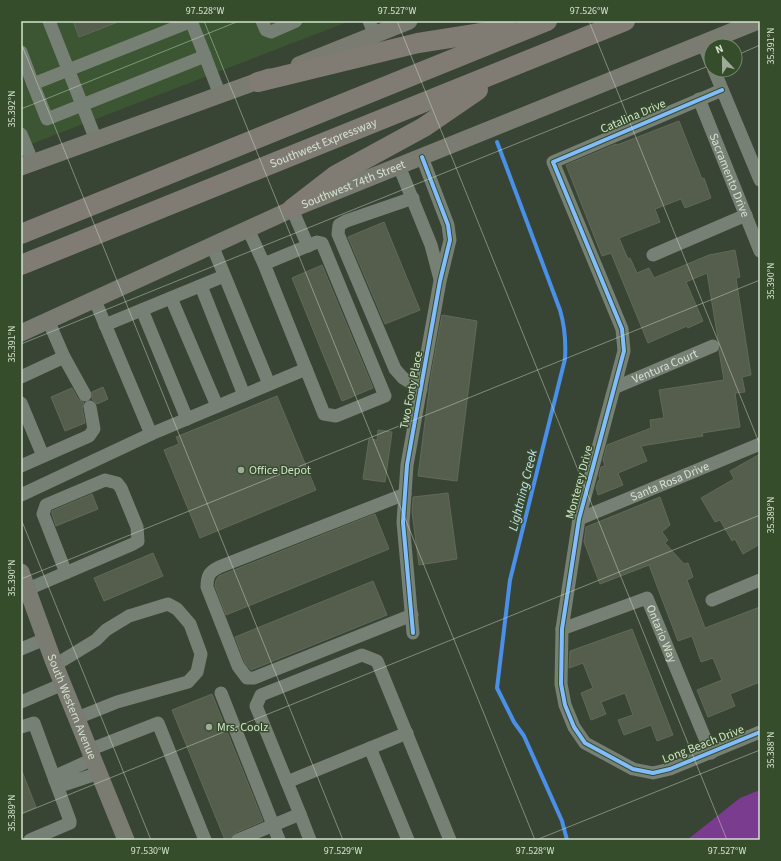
<svg xmlns="http://www.w3.org/2000/svg" width="781" height="861" font-family="'Source Sans 3',sans-serif">
  <style>
    .built { fill: #3c5532 }
    .green { fill: #7a3c8e }
    .lines { fill: none; stroke-linecap: round; stroke-linejoin: round }
    .stream { stroke: #4a8fe8; stroke-width: 4 }
    .building { fill: #555d4d; stroke: #626959 }
    .minor { stroke: #778074; stroke-width: 13 }
    .major { stroke: #7a7b71; stroke-width: 17 }
    .highway { stroke: #807c74; stroke-width: 20 }
    .cycleway-casing { stroke: #364d2c; stroke-width: 6 }
    .cycleway { stroke: #80bcff; stroke-width: 4 }
    .ticks { fill: none; stroke: #d4e2ce; stroke-width: 1; stroke-opacity: 0.45 }
    .poi-dot { fill: #9eab98; stroke: #364d2c; stroke-width: 1.5 }
    .labels { text-anchor: middle; stroke-width: 3; stroke-linejoin: round; paint-order: stroke }
    .street-label { font-size: 12px; fill: #d4e2ce; stroke: #364d2c }
    .poi-label { font-size: 12px; fill: #d4e2ce; stroke: #364d2c; text-anchor: start }
    .water-label { font-size: 13px; font-style: italic; fill: #cee0f9; stroke: #364d2c }
    .neatline { fill: none; stroke: #d4e2ce; stroke-width: 1.5 }
    .ticks-label { font-size: 10px; text-anchor: middle; fill: #d4e2ce }
  </style>
  <rect width="100%" height="100%" fill="#394534"/>
  <!-- built -->
  <path class="built" d="M21 21H350L21 148Z"/>
  <!-- green -->
  <path class="green" d="M760 790V840H687L740 798Z"/>
  <g class="lines">
    <!-- stream -->
    <path class="stream" d="M497 142 560 310C565 327 566 342 565 359L510 580 497 688 514 722 524 736 562 821 567 840"/>
  </g>
  <!-- building -->
  <path class="building" d="M73 21H118V22L79 37Z
    M679 121 702 179 704 178 711 198 685 208 681 199 655 209 660 222 619 238 628 259 630 258 637 273 649 268 654 278 709 255 735 250 740 277 736 278 751 375 742 377 745 392 735 393 740 427 702 433 703 436 641 446 647 461 618 473 623 485 598 495 596 488 598 481 600 479 599 476 601 467 605 466 603 460 607 445 651 428 650 420 664 418 659 390 724 380 719 351 721 347 718 339 707 273 686 282 703 321 688 328 687 326 648 343 611 253 602 256 566 165 616 144 617 145Z
    M384 222 420 310 385 324 348 237Z
    M322 265 373 388 342 401 292 278Z
    M442 315 477 321 457 481 418 476 431 375Z
    M103 387 108 399 97 404 92 399V392Z
    M72 388 78 399 84 403 82 408 85 423 65 431 51 397Z
    M277 396 316 490 200 538 164 450 179 444 176 437Z
    M378 430 392 432 385 482 363 479 369 439 377 440Z
    M760 454V544L743 554 735 539 732 541 720 520 715 522 701 498 734 479 730 471Z
    M448 493 457 559 419 565 412 512 413 497Z
    M92 494 98 509 56 526 52 514V511Z
    M660 497 670 525 662 532 668 540 665 543 684 564 688 563 693 577 687 580 705 628 760 607V682L730 694 735 706 708 717 697 690 722 680 713 658 701 662 692 636 678 641 649 565 600 584 584 542 586 527Z
    M375 514 389 549 226 615 215 586 216 580 219 576Z
    M153 553 163 576 104 601 94 578Z
    M373 581 387 615 251 670 245 663 235 637Z
    M632 629 673 735 657 741 651 725 624 735 618 720 633 715 625 693 601 702 606 714 591 720 581 693 593 688 583 663 569 668 570 651Z
    M212 694 263 821 235 833 230 840H225L172 710Z
    M21 769 36 807 21 813Z"/>
  <g class="lines">
    <!-- minor -->
    <g class="minor">
      <path d="M49 21 96 140"/>
      <path d="M191 21 205 56"/>
      <path d="M262 21 266 30 271 32 296 21"/>
      <path d="M369 21 375 35"/>
      <path d="M703 43 711 63"/>
      <path d="M21 52 33 84 192 21"/>
      <path d="M714 70 760 180"/>
      <path d="M33 84 47 119 205 56 220 95"/>
      <path d="M722 90 553 162 622 329 624 351 579 519 562 629 561 684 565 705 574 727 585 743 633 769 653 773 670 769 760 732"/>
      <path id="s1" d="M699 99 760 251"/>
      <path d="M21 134 33 163"/>
      <path d="M399 166 431 245 440 279"/>
      <path d="M413 198 346 221 339 225 338 234 395 369 403 378 421 389"/>
      <path d="M292 209 308 246"/>
      <path d="M248 229 264 264 324 414 336 416 385 396 322 243 317 242 264 264"/>
      <path d="M212 245 269 384"/>
      <path d="M653 255 746 215"/>
      <path d="M201 286 244 395"/>
      <path d="M94 298 151 434"/>
      <path d="M171 298 217 406"/>
      <path d="M142 310 187 419"/>
      <path d="M48 320 64 357 85 395"/>
      <path d="M105 325 224 276"/>
      <path d="M21 377 64 357"/>
      <path id="s2" d="M616 387 713 346"/>
      <path d="M21 403 43 456"/>
      <path d="M21 466 89 436 94 429 90 407"/>
      <path d="M405 494 219 567C209 572 207 576 207 587L238 666 247 678H254L412 615"/>
      <path d="M21 495 151 434 306 369"/>
      <path id="s3" d="M579 519 760 444"/>
      <path d="M28 589 133 544 138 541 137 527 121 488 117 483 105 480 46 505 43 514 66 573"/>
      <path d="M712 600 760 580"/>
      <path id="s4" d="M562 629 647 598 711 753"/>
      <path d="M413 633 403 522 407 465 440 281 450 240 448 225 422 157"/>
      <path d="M21 649 45 639"/>
      <path d="M55 665 96 640 106 630 129 616 168 604 177 609 190 624 201 654 197 672 188 682 117 702 77 718"/>
      <path d="M221 693 279 840"/>
      <path d="M21 702 63 684"/>
      <path d="M21 727 34 723 70 821V823L30 840"/>
      <path d="M370 748 408 840"/>
      <path d="M89 750 158 723 205 840"/>
      <path d="M93 759 60 774 55 781 63 785 99 773"/>
      <path d="M287 782 407 733"/>
      <path d="M300 814 310 840"/>
      <path d="M238 840 300 814 256 706 261 695 362 655 377 661 450 840"/>
    </g>
    <!-- major -->
    <g class="major">
      <path d="M299 65 409 21"/>
      <path d="M21 167 269 77"/>
      <path id="s5" d="M21 333 292 209 758 21"/>
      <path id="s6" d="M21 572 53 660 126 840"/>
    </g>
    <!-- highway -->
    <g class="highway">
      <path d="M258 82 418 43 507 29"/>
      <path d="M292 209 336 175 424 127 478 90"/>
      <path d="M21 234 547 21"/>
      <path id="s7" d="M21 265 625 21"/>
    </g>
    <defs>
      <path id="cycleway" d="M722 90 553 162 622 329 624 351 579 519 562 629 561 684 565 705 574 727 585 743 633 769 653 773 670 769 760 732
        M413 633 403 522 407 465 440 281 450 240 448 225 422 157"/>
    </defs>
    <!-- cycleway casing -->
    <use href="#cycleway" class="cycleway-casing"/>
    <!-- cycleway -->
    <use href="#cycleway" class="cycleway"/>
  </g>
  <!-- ticks -->
  <path class="ticks" d="M204 21 535 840M397 21 727 840M589 21 760 445M21 43 343 840M735 56 760 45M21 109 239 21M21 344 711 65M21 519 151 840M21 579 760 280M21 814 760 515M536 840 760 750"/>
  <!-- markers -->
  <g class="poi-dot">
    <circle cx="241" cy="470" r="4"/>
    <circle cx="209" cy="727" r="4"/>
  </g>
  <g class="labels">
    <!-- street labels -->
    <g class="street-label">
      <text transform="translate(633 116) rotate(-23)" y="4">Catalina Drive</text>
      <text dy="4" stroke="none"><textPath href="#s7" startOffset="326">Southwest Expressway</textPath></text>
      <text dy="4" stroke="none"><textPath href="#s1" startOffset="82">Sacramento Drive</textPath></text>
      <text dy="4" stroke="none"><textPath href="#s5" startOffset="364">Southwest 74th Street</textPath></text>
      <text dy="4" stroke="none"><textPath href="#s2" startOffset="53">Ventura Court</textPath></text>
      <text transform="translate(411 390) rotate(-79)" y="4">Two Forty Place</text>
      <text dy="4" stroke="none"><textPath href="#s3" startOffset="98">Santa Rosa Drive</textPath></text>
      <text transform="translate(579 482) rotate(-75)" y="4">Monterey Drive</text>
      <text dy="4" stroke="none"><textPath href="#s4" startOffset="129">Ontario Way</textPath></text>
      <text dy="4" stroke="none"><textPath href="#s6" startOffset="144">South Western Avenue</textPath></text>
      <text transform="translate(703 744) rotate(-21)" y="4">Long Beach Drive</text>
    </g>
    <!-- poi labels -->
    <g class="poi-label">
      <text x="249" y="474">Office Depot</text>
      <text x="217" y="731">Mrs. Coolz</text>
    </g>
    <!-- water labels -->
    <g class="water-label">
      <text transform="translate(522 490) rotate(-76)" y="5">Lightning Creek</text>
    </g>
  </g>
  <!-- border -->
  <rect width="781" height="861" fill="none" stroke="#364d2c" stroke-width="44"/>
  <!-- north arrow -->
  <g transform="translate(723 58) rotate(338)"><circle r="19" fill="#364d2c" stroke="#75896d"/>
  <path d="M0-3L7 15L0 10L-7 15Z" fill="#9eab98"/>
  <text y="-6" font-size="11" font-weight="bold" text-anchor="middle" fill="#d4e2ce">N</text>
  </g>
  <rect x="22" y="22" width="737" height="817" class="neatline"/>
  <g class="ticks-label">
    <text x="205" y="14">97.528°W</text>
    <text x="397" y="14">97.527°W</text>
    <text x="589" y="14">97.526°W</text>
    <text transform="translate(770 46) rotate(-90)" y="4">35.391°N</text>
    <text transform="translate(11 109) rotate(-90)" y="4">35.392°N</text>
    <text transform="translate(770 281) rotate(-90)" y="4">35.390°N</text>
    <text transform="translate(11 344) rotate(-90)" y="4">35.391°N</text>
    <text transform="translate(770 515) rotate(-90)" y="4">35.389°N</text>
    <text transform="translate(11 578) rotate(-90)" y="4">35.390°N</text>
    <text transform="translate(770 750) rotate(-90)" y="4">35.388°N</text>
    <text transform="translate(11 813) rotate(-90)" y="4">35.389°N</text>
    <text x="150" y="854">97.530°W</text>
    <text x="343" y="854">97.529°W</text>
    <text x="535" y="854">97.528°W</text>
    <text x="727" y="854">97.527°W</text>
  </g>
</svg>
